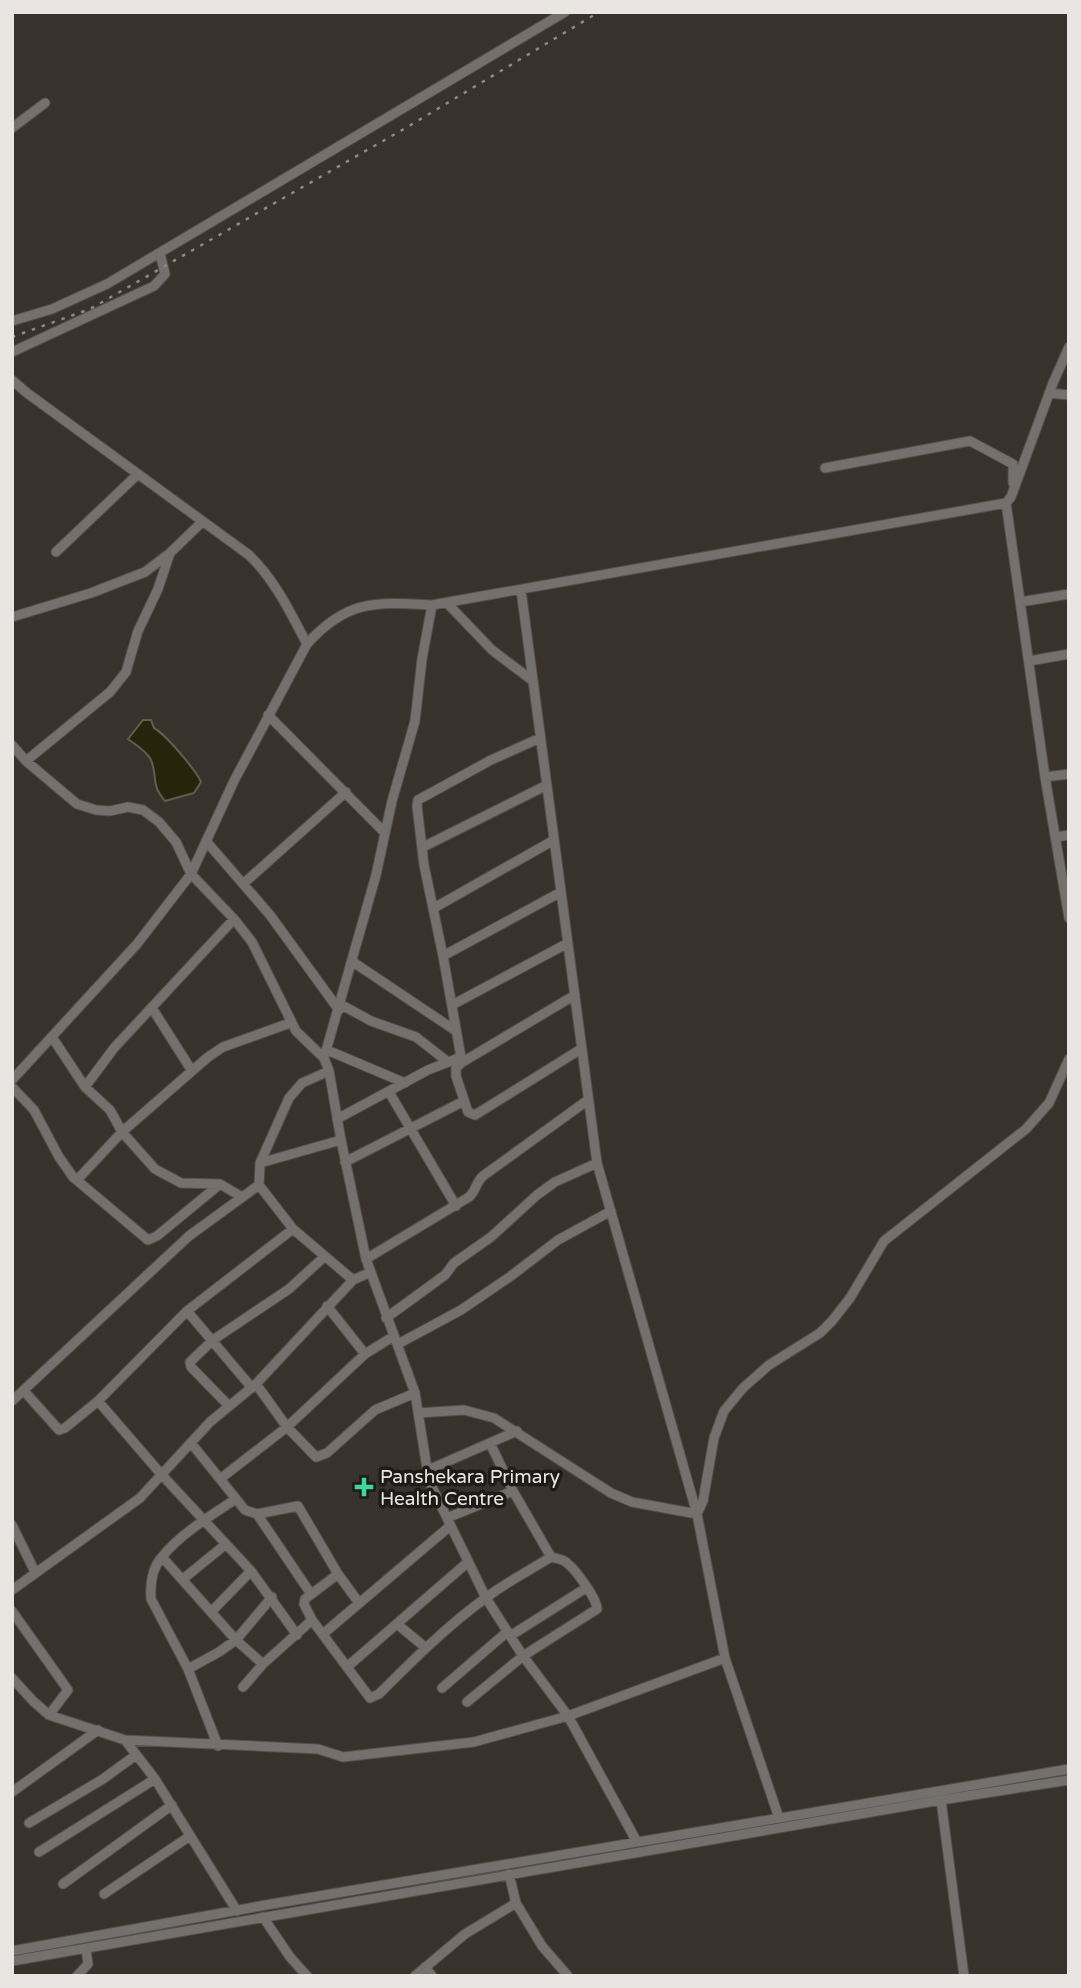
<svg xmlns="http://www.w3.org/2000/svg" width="1081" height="1988" font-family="'Varela Round',sans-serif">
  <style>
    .water { fill: #26240a; stroke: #605e4b; stroke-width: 2 }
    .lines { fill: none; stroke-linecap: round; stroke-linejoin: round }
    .minor-casing { stroke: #544f4a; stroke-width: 11 }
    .minor { stroke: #73706e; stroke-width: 9 }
    .rail { stroke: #8e8985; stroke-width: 2.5; stroke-dasharray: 3.5 7; stroke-linecap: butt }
    .poi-dot { fill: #43d4a0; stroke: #1d1b18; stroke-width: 2.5 }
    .labels { text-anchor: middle; stroke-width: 7; stroke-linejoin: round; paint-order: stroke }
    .poi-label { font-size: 19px; fill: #e9e5e2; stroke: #1d1b18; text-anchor: start }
  </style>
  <rect width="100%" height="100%" fill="#38322d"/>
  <!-- water -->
  <path class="water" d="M143 720H151L154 728C165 734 196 770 201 782L194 793 165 801C149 782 159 776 150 758 146 751 135 744 128 739Z"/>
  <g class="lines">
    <defs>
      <path id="minor" d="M12 128 45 103
        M12 321 52 309 107 284 565 12
        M12 352 154 286 165 274 160 253
        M12 380 27 393 249 555C275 580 290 612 307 644
        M1049 393 1069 395
        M825 468 970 441 1013 464V483
        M1006 503 1045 777 1069 918
        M56 552 138 474
        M521 590 597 1163 697 1514 725 1658 779 1818
        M1020 602 1069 594
        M447 603 492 650 533 681
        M12 617 91 593 145 572 170 553 202 522
        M1029 661 1069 654
        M268 715 385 833
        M540 738 491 760 418 800 417 806 424 865 443 956 461 1057V1063L456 1068V1076L468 1112 475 1115 581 1049
        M12 745 26 761 77 804 96 810 110 811 128 807 143 810 159 822 176 842 191 874 234 919 252 942 296 1031 324 1058 329 1071 341 1140 366 1259 415 1393 429 1481 486 1598 523 1656 568 1716 637 1842
        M26 761 110 692 126 672 138 631 158 589 170 553
        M1045 777 1069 774
        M1056 837 1069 835
        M206 841 270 915 339 1010
        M423 847 547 785
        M243 884 346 792
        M434 908 554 840
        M443 956 561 892
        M353 962 456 1031
        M340 1004 371 1021 416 1037 448 1062
        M452 1005 568 943
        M152 1008 192 1071
        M52 1037 85 1087 110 1110 122 1132 155 1169 181 1183 220 1184 242 1197
        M327 1050 405 1083
        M324 1058 376 875 392 801 415 721 422 659 432 605
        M461 1063 575 995
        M329 1071 302 1083 289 1098 260 1163 259 1185 293 1229 353 1280
        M12 1080 137 944 191 874 234 781 307 644C347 599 377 602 432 605L1006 503 1011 497 1053 383 1069 347
        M12 1087 34 1110 59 1157 73 1177 148 1240 157 1236 220 1184
        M85 1087 114 1048 234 919
        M389 1092 456 1206
        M337 1119 428 1070 461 1057
        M345 1162 464 1101
        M260 1163 341 1140
        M77 1180 122 1132 208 1057 223 1047 290 1023
        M366 1259 469 1197C476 1191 476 1182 483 1176L588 1100
        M327 1306 365 1354
        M187 1311 252 1388
        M386 1318 445 1275 454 1263 491 1237 537 1195 555 1182 597 1163
        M398 1344 461 1310 511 1276 558 1240 611 1211
        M256 1384 287 1427 316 1457 327 1453 375 1410 415 1393
        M24 1391 59 1430 65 1428 98 1401 187 1311 293 1229
        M12 1401 189 1236 259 1185
        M98 1401 161 1474 251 1571 297 1635
        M229 1406 191 1367 190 1362 213 1340 289 1289 324 1257
        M418 1413 464 1410 494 1418 611 1493 632 1502 697 1514 703 1501 714 1438 724 1411 743 1388 769 1365 820 1333 832 1321 850 1298 884 1241 1026 1129 1049 1103 1069 1059
        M191 1443 245 1510 257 1514 311 1594
        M490 1443 513 1491 551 1557
        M428 1470 517 1431
        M220 1479 287 1427 365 1354 394 1336
        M257 1514 298 1506 338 1574 359 1603
        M447 1518 513 1491
        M12 1525 35 1572
        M162 1557 236 1640 263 1664
        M338 1574 305 1599 304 1604 312 1620 370 1698 379 1694C413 1660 448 1625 487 1597 507 1582 530 1570 551 1557 557 1559 563 1559 567 1563 576 1570 597 1599 597 1609L523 1656 467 1702
        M183 1579 226 1544
        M12 1590 140 1498 210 1422 256 1384 353 1280 371 1272
        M12 1611 68 1690 49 1715
        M211 1612 251 1571
        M397 1624 426 1648
        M323 1634 450 1526
        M510 1636 586 1588
        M347 1667 468 1562
        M188 1669 219 1652 236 1640 272 1597
        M12 1678 33 1701 49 1715 125 1740 155 1779 237 1911
        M243 1687 263 1664 312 1620
        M442 1688 507 1632
        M125 1740 318 1749 343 1757 474 1742 568 1716 725 1658
        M218 1746 188 1669 151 1599C150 1584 152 1568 162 1557 179 1535 213 1514 236 1499
        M12 1792 98 1730
        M941 1800 964 1976
        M29 1823 103 1779 136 1755
        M39 1852 155 1779
        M63 1884 172 1805
        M104 1894 190 1836
        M516 1903 542 1946 568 1976
        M263 1917 290 1957 307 1976
        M12 1951 266 1905 1069 1769
        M12 1961 941 1800 1069 1780
        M425 1967 432 1976
        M77 1976 88 1964 86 1949
        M415 1976 465 1934 516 1903 509 1874"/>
    </defs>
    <!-- minor casing -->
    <use href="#minor" class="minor-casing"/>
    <!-- minor -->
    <use href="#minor" class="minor"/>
    <!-- rail -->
    <path class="rail" d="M12 337 90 309 409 126 599 12"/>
  </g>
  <!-- markers -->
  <path class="poi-dot" d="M360.5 1476.5h7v7h7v7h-7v7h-7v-7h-7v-7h7z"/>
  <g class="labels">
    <!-- poi labels -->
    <g class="poi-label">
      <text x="380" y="1483">Panshekara Primary<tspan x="380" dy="22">Health Centre</tspan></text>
    </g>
  </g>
  <!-- border -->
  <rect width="1081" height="1988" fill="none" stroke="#e9e5e2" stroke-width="28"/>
</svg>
